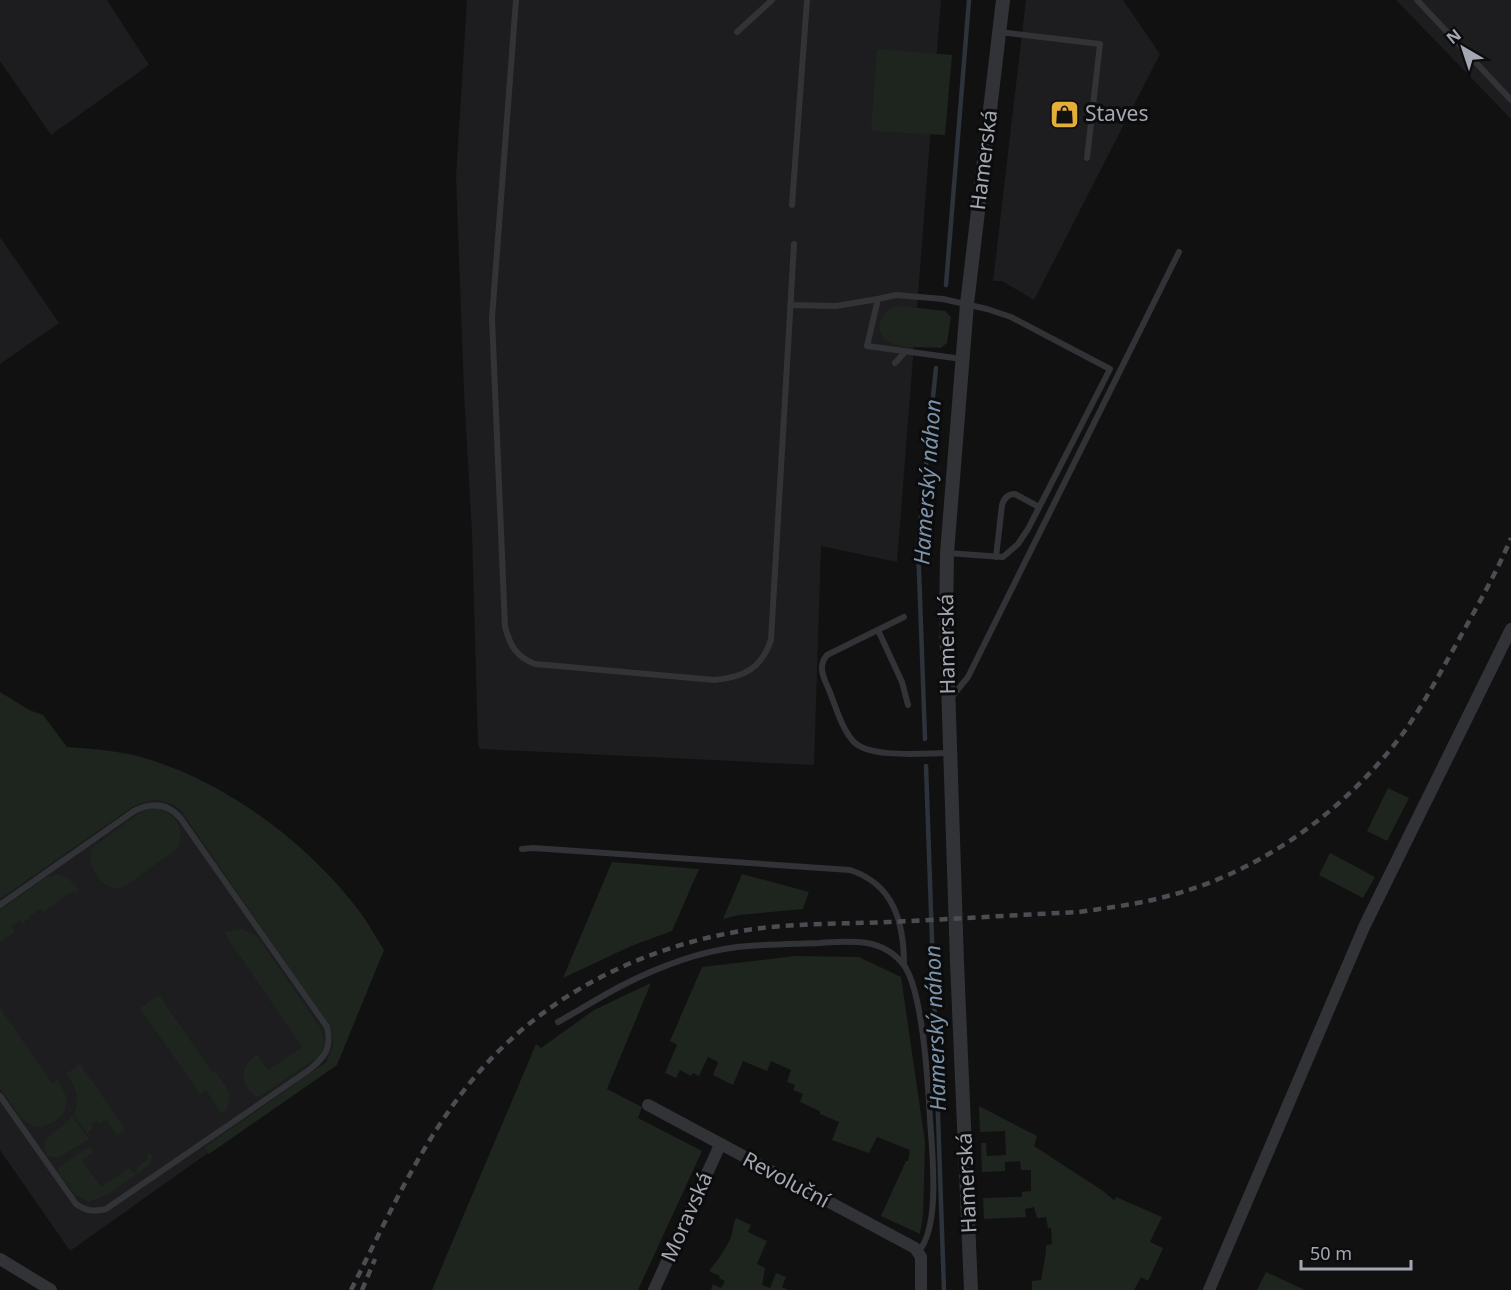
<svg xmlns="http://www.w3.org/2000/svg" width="1511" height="1290" font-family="'Noto Sans',sans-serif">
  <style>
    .built { fill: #1d1d1f }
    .green { fill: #1e251f }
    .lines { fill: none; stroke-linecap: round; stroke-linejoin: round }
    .stream { stroke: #2c333a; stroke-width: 4.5 }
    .service { stroke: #323337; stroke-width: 6 }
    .minor { stroke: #323337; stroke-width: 12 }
    .tertiary { stroke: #323337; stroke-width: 14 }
    .rail { stroke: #4c4d52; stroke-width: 4.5; stroke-dasharray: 8 6; stroke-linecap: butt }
    .labels { text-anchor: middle; stroke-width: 6; stroke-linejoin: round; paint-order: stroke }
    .poi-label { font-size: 21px; fill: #a3a7b2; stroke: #0c0c0d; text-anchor: start }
    .street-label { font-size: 21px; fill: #a3a7b2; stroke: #0c0c0d }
    .water-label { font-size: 22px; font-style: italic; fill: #7c94ab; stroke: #0c0c0d }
  </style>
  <rect width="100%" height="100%" fill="#111112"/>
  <!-- built -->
  <path class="built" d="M0 0H107L149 65 51 135 0 61Z
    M467 0H941L897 562 821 546 814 765 480 749 478 745 472 533 464 392 456 177Z
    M1026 0H1123L1160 54 1034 300 1002 281H993Z
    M1396 0H1511V119Z
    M0 237 59 323 0 364Z
    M149 799 167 802 182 812 328 1023 331 1029 333 1046 331 1055 319 1067 205 1148 208 1153 70 1251 0 1150V899L141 802Z"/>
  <!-- green -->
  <path class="green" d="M877 49 952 55 945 135 871 131Z
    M901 306 945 311 951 317 947 343 941 348C928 347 899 349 889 342 870 331 882 307 901 306Z
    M0 692 29 710 43 715 67 747C94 749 123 751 148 759 229 784 309 844 360 912 369 924 376 938 384 950L337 1065 209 1154 204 1148 326 1062 333 1046 331 1029 182 812C166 798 150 797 133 807L0 899Z
    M1388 788 1409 798 1387 841 1367 831Z
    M154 808C175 811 186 827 178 848L124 887C104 894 84 866 92 848L139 813Z
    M1330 853 1375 877 1363 898 1319 875Z
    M612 862 699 869 672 931 631 946 563 978Z
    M57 874C68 876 72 882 79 890L76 894 73 891 43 912 40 909 29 917 31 920 30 921 27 919 24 921 26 924 24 925 20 920 11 926 15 932 0 942V910L47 877Z
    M742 874 809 892 803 909 739 915 723 919Z
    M242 929 255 935 259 939 320 1027C325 1037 326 1046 320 1056L261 1096 256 1097C239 1082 239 1069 257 1054L268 1070 302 1047 224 933 229 931Z
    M795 956 859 957 901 977 925 1142 923 1214 920 1234 881 1216 906 1161H908L910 1150 877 1137 869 1153 832 1140 839 1122 820 1114V1111L800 1102 803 1094 793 1090 795 1085 787 1082 791 1070 771 1061 767 1071 743 1061 733 1085 713 1075 718 1062 708 1057 699 1076 693 1073 691 1076 680 1070 676 1078 665 1073 677 1045 670 1041 702 967Z
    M651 983 607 1089 642 1107 638 1118 702 1151 638 1290H432L536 1044 541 1048 594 1010Z
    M159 995 212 1072 215 1071C226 1086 238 1099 222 1114L206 1090 200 1094 140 1008Z
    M0 1008 52 1083 58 1080 67 1098 65 1110 61 1116 53 1123 40 1127 33 1126 21 1118 0 1088Z
    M80 1064 125 1129 117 1135 106 1120 99 1124 97 1120 91 1124 93 1128 88 1132 98 1148 74 1115C81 1096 76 1088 66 1074Z
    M979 1106 1037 1136 1034 1146 1103 1191 1115 1201 1116 1197 1162 1217 1150 1242 1163 1248 1148 1281 1141 1277 1134 1290H1032V1281L1041 1280 1046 1252V1245L1052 1244 1051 1228H1048L1046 1217 1037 1218 1034 1207 1025 1209 1026 1217 984 1219 983 1198 1022 1197V1192L1031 1191V1170H1021L1020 1161 1005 1162V1171L982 1172 981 1143H986L987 1156 1006 1155 1005 1131 980 1132Z
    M72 1116 89 1139 58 1158 47 1156C35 1138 63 1130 72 1116Z
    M89 1147 94 1151 82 1160 101 1187 129 1168 133 1173 138 1170 137 1167 148 1159 146 1156 150 1153 154 1158 151 1160 152 1163 108 1194 89 1202 75 1195 58 1172 59 1167Z
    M736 1218 751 1225 748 1232 767 1241 757 1264 765 1268 762 1285 770 1288 776 1273 786 1277 782 1287 788 1290H711L713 1284 721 1288 725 1281 719 1278 720 1276 709 1271C717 1261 726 1249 731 1237 733 1230 733 1225 736 1218Z
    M1266 1272 1305 1290H1257Z"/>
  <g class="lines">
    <!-- stream -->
    <path class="stream" d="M946 285 969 0
      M925 739 918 543 936 368
      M926 766 944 1290"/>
    <!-- service -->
    <path class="service" d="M516 0 492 318 505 627C510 645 516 657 535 664L715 680C744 677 761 669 771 640L794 244
      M1417 0 1511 100
      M737 32 772 0
      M1000 32 1100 44 1087 158
      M792 205 807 0
      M790 305 836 306 878 299
      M895 363 905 352
      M947 553 1003 557 1018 544 1028 529 1110 369 1011 317 987 309 943 299 896 295 878 299 867 346 962 359
      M996 557 1002 505C1004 498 1008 494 1015 494L1039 507
      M904 617 827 655C817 667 824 678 829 690 836 707 841 727 853 741 869 759 926 753 949 753
      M878 630 902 682 908 705
      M950 699 968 677 1179 252
      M522 849 533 848 850 870C894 884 904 923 904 965
      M0 905 134 811C152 802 168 803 181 819L327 1027C332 1048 325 1057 309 1070L106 1209C94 1212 86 1211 76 1204L0 1096
      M558 1022C580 1010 600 997 621 986 656 968 698 952 737 947 764 944 792 944 819 943 850 941 881 937 903 964 923 989 928 1085 930 1119 932 1152 941 1227 918 1252"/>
    <!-- minor -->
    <path class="minor" d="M648 1105 915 1248 921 1257V1290
      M0 1259 51 1290
      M654 1290 720 1145
      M1209 1290 1364 927 1511 629"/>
    <!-- tertiary -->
    <path class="tertiary" d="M971 1290 957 962 946 622 947 553 967 304 1003 0"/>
    <!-- rail -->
    <path class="rail" d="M351 1290C385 1223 416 1153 462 1093 532 1000 640 945 754 929 798 923 844 924 889 922 952 919 1016 915 1079 912 1106 908 1133 905 1160 898 1254 876 1339 816 1398 740 1421 710 1438 676 1457 643 1476 608 1496 574 1511 538
      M362 1290 375 1259"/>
  </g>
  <!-- icons -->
  <defs>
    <symbol id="shop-square" viewBox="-11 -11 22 22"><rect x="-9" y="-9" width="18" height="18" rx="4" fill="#e3af38" stroke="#0c0c0d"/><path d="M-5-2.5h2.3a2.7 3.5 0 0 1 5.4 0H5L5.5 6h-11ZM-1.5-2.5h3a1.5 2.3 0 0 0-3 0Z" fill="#111"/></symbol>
  </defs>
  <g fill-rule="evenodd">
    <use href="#shop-square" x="1048" y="98" width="33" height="33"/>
  </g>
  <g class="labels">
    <!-- poi labels -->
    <g class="poi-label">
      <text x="1085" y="121">Staves</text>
    </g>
    <!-- street labels -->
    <g class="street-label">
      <text transform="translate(984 160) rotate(-83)" y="7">Hamerská</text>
      <text transform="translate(947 644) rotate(-91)" y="7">Hamerská</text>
      <text transform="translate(786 1180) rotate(28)" y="7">Revoluční</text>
      <text transform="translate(967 1183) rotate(-93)" y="7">Hamerská</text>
      <text transform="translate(687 1217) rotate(-66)" y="7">Moravská</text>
    </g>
    <!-- water labels -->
    <g class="water-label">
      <text transform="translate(927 482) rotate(-86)" y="8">Hamerský náhon</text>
      <text transform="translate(935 1028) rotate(-92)" y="8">Hamerský náhon</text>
    </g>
  </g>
  <!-- north arrow -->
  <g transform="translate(1463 48) rotate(321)" stroke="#0c0c0d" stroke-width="4.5" paint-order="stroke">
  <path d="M0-4.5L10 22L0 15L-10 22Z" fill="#a3a7b2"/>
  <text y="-9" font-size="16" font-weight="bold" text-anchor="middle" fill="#a3a7b2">N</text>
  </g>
  <!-- scale -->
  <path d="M1301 1260v9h110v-9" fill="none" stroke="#a3a7b2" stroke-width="3"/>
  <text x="1310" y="1260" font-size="18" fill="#a3a7b2" stroke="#0c0c0d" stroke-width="4.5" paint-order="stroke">50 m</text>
</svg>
